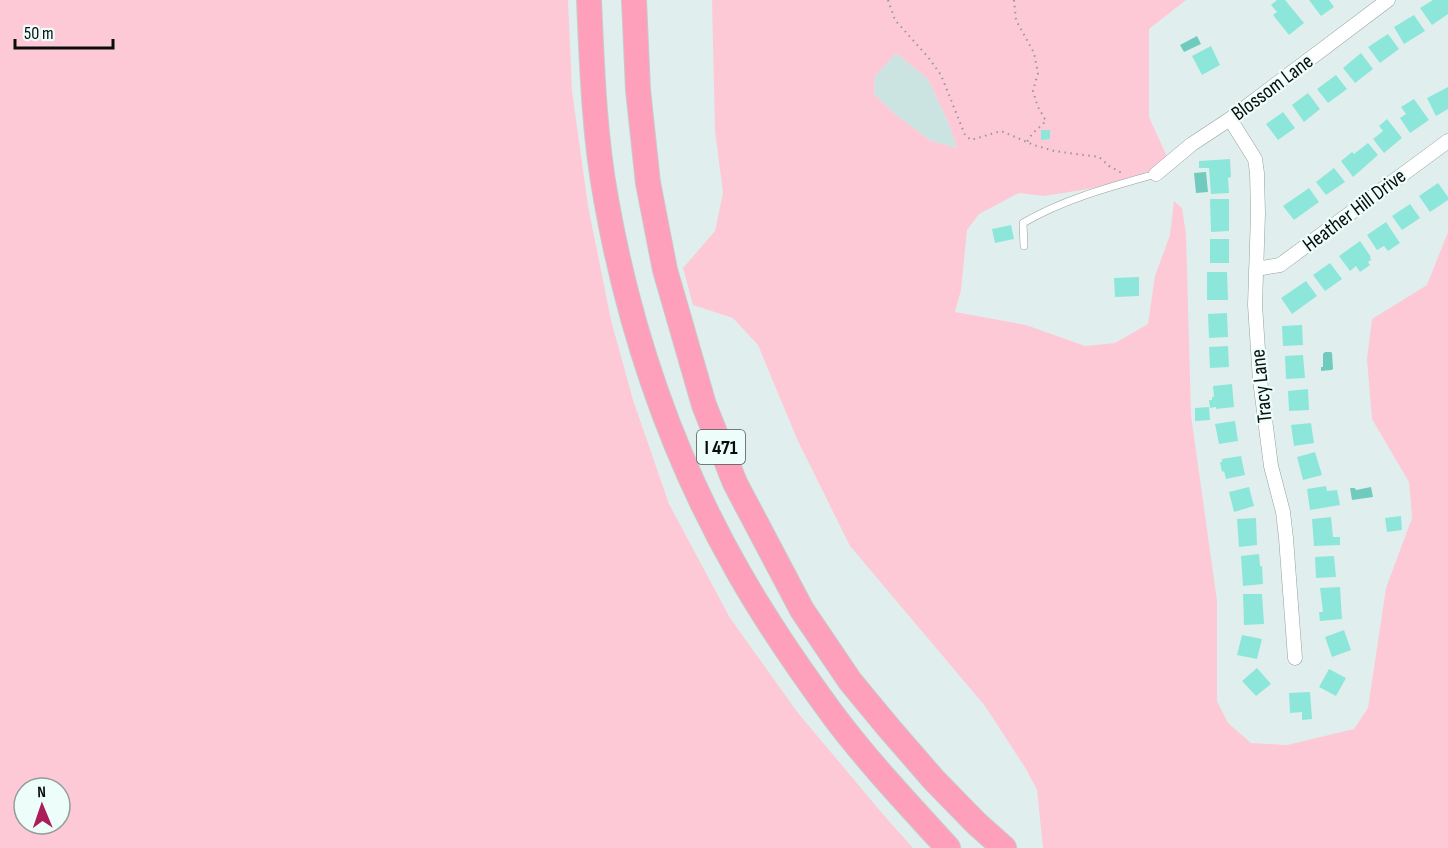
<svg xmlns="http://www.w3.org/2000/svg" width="1448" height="848" font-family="'Sofia Sans Condensed',sans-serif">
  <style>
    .built { fill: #cce4e1 }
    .green { fill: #fec9d6; fill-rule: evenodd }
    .water { fill: #71cabe }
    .building { fill: #8de6da }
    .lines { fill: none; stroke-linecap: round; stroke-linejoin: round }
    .lane-casing { stroke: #93a19f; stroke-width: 8 }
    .street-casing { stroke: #93a19f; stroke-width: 15 }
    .highway-casing { stroke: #c9caca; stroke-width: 26 }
    .path { stroke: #8f9b99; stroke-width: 2; stroke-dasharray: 1.5 4.5; stroke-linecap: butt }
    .lane { stroke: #fff; stroke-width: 7 }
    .street { stroke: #fff; stroke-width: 14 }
    .highway { stroke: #fea0bb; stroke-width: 24 }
    .labels { text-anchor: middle; stroke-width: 4.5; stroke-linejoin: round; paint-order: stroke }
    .shield { fill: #edfdfa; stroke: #4d5654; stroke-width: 1.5 }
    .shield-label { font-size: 20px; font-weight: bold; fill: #090e0d }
    .street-label { font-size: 21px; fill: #090e0d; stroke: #edfdfa }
  </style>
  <rect width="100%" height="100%" fill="#e0efed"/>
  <!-- built -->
  <path class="built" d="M896 53 928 79 949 124 957 148 931 141 896 115 874 94 875 76Z"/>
  <!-- green -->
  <path class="green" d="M0 0H568L572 91 588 206 611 320 633 400 669 504 730 618 798 713 887 819 913 848H0ZM24 788H60V824H24Z
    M712 0H1186L1149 29V117L1168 159 1150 171 1117 182 1088 189 1044 196 1019 193 979 214 967 230 961 290 955 312 1026 325 1085 346 1115 343 1148 324 1155 276 1170 235 1174 201 1182 208 1186 234 1191 415 1217 601V701L1228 723 1251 743 1287 745 1354 729 1368 708 1386 588 1412 518 1409 482 1372 419 1367 359 1372 319 1427 285 1448 232V848H1043L1037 790 1026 769 985 706 850 546 797 439 758 345 733 318 693 305 683 268 715 231 723 193 715 131ZM896 53 928 79 949 124 957 148 931 141 896 115 874 94 875 76Z"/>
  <!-- water -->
  <path class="water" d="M1197 36 1201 44 1184 52 1180 45Z
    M1206 172 1208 192 1196 193 1194 173Z
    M1325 352H1331L1332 353 1333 369 1331 370 1321 371V367H1323V354Z
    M1371 487 1373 497 1352 500 1350 488H1355L1356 490Z"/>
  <!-- building -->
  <path class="building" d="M1277 0H1285L1304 23 1289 35 1273 15 1277 12 1271 5Z
    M1309 0H1329L1334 7 1321 16Z
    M1433 0H1448V14L1432 25 1420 8Z
    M1414 15 1425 31 1404 44 1394 27Z
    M1388 34 1399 49 1380 63 1368 47Z
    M1211 46 1220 65 1202 75 1192 56Z
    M1361 53 1373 69 1355 83 1343 68Z
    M1336 75 1347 89 1328 103 1317 89Z
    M1448 87V109L1436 116 1427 98Z
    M1308 93 1320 109 1304 122 1292 105Z
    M1414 99 1429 120 1410 133 1400 118 1406 114 1401 107Z
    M1283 112 1295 128 1278 140 1266 124Z
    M1387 119 1402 138 1384 153 1373 139 1383 131 1379 126Z
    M1041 130H1050V139L1041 140Z
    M1368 143 1378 155 1353 177 1341 161 1352 152 1354 154Z
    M1230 159 1231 177 1228 178 1229 193 1211 194 1209 168H1199V161Z
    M1334 168 1345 182 1326 195 1316 182Z
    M1438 183 1448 197V200L1430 212 1419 196Z
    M1309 188 1319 202 1294 220 1283 206Z
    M1210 199H1229V231L1211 232Z
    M1410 204 1420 218 1402 230 1392 216Z
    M1386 222 1400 243 1388 251 1384 246 1377 250 1367 235Z
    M1011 225 1014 239 995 243 992 229Z
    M1210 239H1229V263H1210Z
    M1360 241 1371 257H1370L1371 260 1368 262 1370 265 1360 272 1356 266 1350 271 1339 256Z
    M1330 263 1342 279 1325 291 1313 275Z
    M1207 272H1227L1228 300H1207Z
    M1139 277V296L1115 297 1114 278Z
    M1306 281 1317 296 1292 314 1281 298Z
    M1227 313 1228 337 1209 338 1208 314Z
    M1302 325 1303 345 1283 346 1282 326Z
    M1228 346 1229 367 1210 368 1209 347Z
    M1303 355 1305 378 1286 379 1285 356Z
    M1232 384 1234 407 1216 409V407L1210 408 1209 400H1212V397H1214L1213 386Z
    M1308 389 1309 410 1289 411 1288 391Z
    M1209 407 1210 420 1195 421V408Z
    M1235 421 1238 441 1219 444 1215 424Z
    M1311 423 1314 443 1294 446 1291 425Z
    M1315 452 1322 475 1303 480 1297 457Z
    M1241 456 1245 475 1226 479 1224 471 1222 472 1220 462H1222V459Z
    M1326 486 1327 491 1337 490 1340 505 1310 510 1307 489Z
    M1249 487 1254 506 1234 512 1229 492Z
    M1401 516 1402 530 1387 532 1385 518Z
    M1331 517 1333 537H1340V545L1314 546 1312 519Z
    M1256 518 1257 545 1239 547 1237 519Z
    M1259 554 1260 566H1262L1263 584 1243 586 1241 556Z
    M1334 556 1336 577 1316 578 1315 557Z
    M1340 587 1342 619 1320 621 1319 612H1323L1320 588Z
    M1243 594H1262L1264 624 1244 625Z
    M1344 630 1351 650 1332 657 1325 637Z
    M1242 635 1262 639 1257 659 1237 655Z
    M1257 668 1271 684 1256 696 1242 681Z
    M1329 669 1346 678 1336 696 1319 687Z
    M1310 692 1312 719 1302 720V712L1290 713 1289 693Z"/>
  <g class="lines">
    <defs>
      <path id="lane" d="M1024 246 1023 223C1064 199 1110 187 1156 174"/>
      <path id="street" d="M1230 119 1255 159 1257 173 1258 214 1255 305 1260 380 1271 466 1283 512 1286 538 1295 658
        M1156 174 1192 144 1230 119 1388 0
        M1256 269 1280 265 1448 141"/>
      <path id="highway" d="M589 0C592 66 594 133 606 199 629 329 673 458 739 573 767 622 799 669 833 715 868 762 909 805 948 848
        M634 0 638 90 648 183 665 270 704 405 735 483 802 610 850 681 888 727 934 780 977 824 1004 848"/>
    </defs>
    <!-- lane casing -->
    <use href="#lane" class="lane-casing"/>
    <!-- street casing -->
    <use href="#street" class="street-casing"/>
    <!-- highway casing -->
    <use href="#highway" class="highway-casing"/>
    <!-- path -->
    <path class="path" d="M888 0 895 20 928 57 941 75 965 135 971 140 1001 131 1034 145 1054 151 1099 157 1109 166 1122 173
      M1014 0 1016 20 1034 53 1038 73 1033 91 1038 107 1046 121 1032 134 1027 142"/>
    <!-- lane -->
    <use href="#lane" class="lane"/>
    <!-- street -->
    <use href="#street" class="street"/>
    <!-- highway -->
    <use href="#highway" class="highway"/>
  </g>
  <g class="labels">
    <!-- shield labels -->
    <rect class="shield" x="697" y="430" width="48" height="34" rx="4.5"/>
    <g class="shield-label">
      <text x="721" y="454">I 471</text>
    </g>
    <!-- street labels -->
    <g class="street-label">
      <text transform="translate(1272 87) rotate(-37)" y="7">Blossom Lane</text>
      <text transform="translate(1354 210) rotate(-37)" y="7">Heather Hill Drive</text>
      <text transform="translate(1261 386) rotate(-96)" y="7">Tracy Lane</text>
    </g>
  </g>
  <!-- north arrow -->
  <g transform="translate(42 806) rotate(358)"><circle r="28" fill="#edfdfa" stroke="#929d9b" stroke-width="1.5"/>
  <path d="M0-4.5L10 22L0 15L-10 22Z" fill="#ac1e5a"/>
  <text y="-9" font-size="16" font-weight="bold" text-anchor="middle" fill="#090e0d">N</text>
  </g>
  <!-- scale -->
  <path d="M15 39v9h98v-9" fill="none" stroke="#090e0d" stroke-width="3"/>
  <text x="24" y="39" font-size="18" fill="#090e0d" stroke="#edfdfa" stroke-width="4.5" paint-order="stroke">50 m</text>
</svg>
